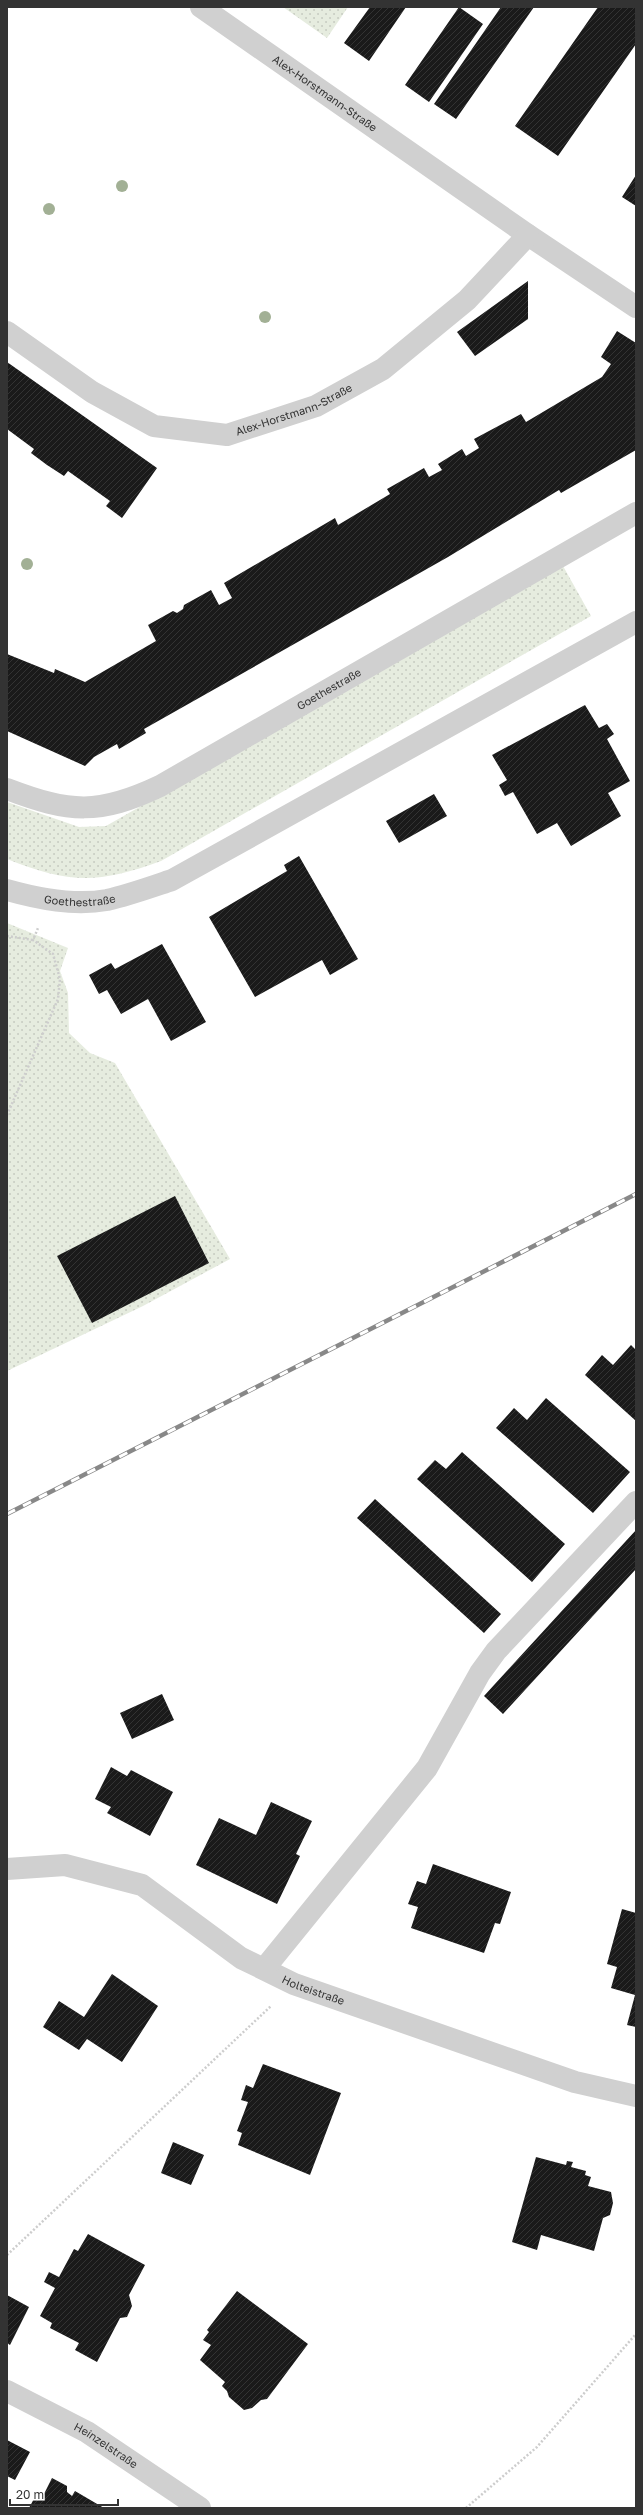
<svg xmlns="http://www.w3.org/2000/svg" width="643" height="2515" font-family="'Golos Text',sans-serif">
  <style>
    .grass { fill: url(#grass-dots) }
    .building { fill: url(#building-hatch) }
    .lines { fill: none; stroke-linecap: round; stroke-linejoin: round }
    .path { stroke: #cdcdcd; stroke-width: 2.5; stroke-dasharray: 2 2; stroke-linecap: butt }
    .minor { stroke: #d0d0d0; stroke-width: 22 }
    .rail-casing { stroke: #888; stroke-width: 4.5 }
    .rail { stroke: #fff; stroke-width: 3; stroke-dasharray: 9; stroke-linecap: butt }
    .tree { fill: #a2b095 }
    .labels { text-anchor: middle; stroke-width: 4; stroke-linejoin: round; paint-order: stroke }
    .street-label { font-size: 11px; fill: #333; stroke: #fff }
  </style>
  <defs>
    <pattern id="grass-dots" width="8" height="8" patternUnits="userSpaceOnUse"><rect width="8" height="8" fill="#e6ecdf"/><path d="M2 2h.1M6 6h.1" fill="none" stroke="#c6cbc0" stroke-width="1.8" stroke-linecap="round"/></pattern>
    <pattern id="building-hatch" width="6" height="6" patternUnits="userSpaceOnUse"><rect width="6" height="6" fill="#1a1a1a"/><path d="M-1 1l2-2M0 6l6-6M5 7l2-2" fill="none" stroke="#333"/></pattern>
  </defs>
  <rect width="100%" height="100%" fill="#fff"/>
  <!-- grass -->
  <path class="grass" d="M283 7H348L327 38Z
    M563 566 591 616 161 861C98 884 69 884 7 859V802L79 827 106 826Z
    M7 923 68 948 60 971 68 993 69 1033 90 1053 115 1063 230 1259 143 1306 7 1371Z"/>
  <!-- building -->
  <path class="building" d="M370 7H406L369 61 344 43Z
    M459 7 483 24 429 102 405 85Z
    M501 7H534L456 119 434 104Z
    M598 7H636V44L558 156 515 126Z
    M636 175V206L622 197Z
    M528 281V319L475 356 457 332Z
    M617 331 636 343V450L561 493 559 490 448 557 144 729 146 733 119 749 117 744 94 757 85 766 7 731V654L54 673 55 669 85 682 156 641 148 625 173 611 177 613 183 609 184 605 211 590 219 605 232 598 224 583 335 518 338 525 390 494 387 489 424 468 429 477 442 470 438 464 462 449 466 456 479 448 474 439 521 414 526 422 602 377 611 364 601 357Z
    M7 362 157 468 122 518 106 506 110 501 68 471 64 476 47 465 31 453 34 449 7 429Z
    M585 705 599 728 607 724 614 734 607 739 630 781 608 793 621 816 571 846 557 823 537 834 513 792 505 796 499 785 507 780 492 755Z
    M434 794 447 816 399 843 386 821Z
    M299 856 358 959 330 975 322 960 255 997 209 917 287 871 284 865Z
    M162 944 206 1022 171 1041 148 999 121 1014 107 990 99 994 89 975 111 963 115 969Z
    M175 1196 209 1263 92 1323 57 1256Z
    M631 1345 636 1350V1421L585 1375 602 1355 613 1365Z
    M546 1398 630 1472 593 1513 496 1428 514 1408 527 1420Z
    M462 1452 565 1544 532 1582 417 1479 435 1460 446 1469Z
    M375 1499 501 1614 484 1633 357 1518Z
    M636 1530V1569L503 1714 484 1696Z
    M162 1694 174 1720 132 1739 120 1713Z
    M111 1767 127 1776 131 1770 173 1792 150 1836 107 1813 111 1807 95 1799Z
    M271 1802 312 1821 296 1854 300 1856 277 1904 196 1865 219 1818 256 1835Z
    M433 1864 511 1892 500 1924 495 1923 484 1953 411 1928 418 1907 408 1904 417 1881 426 1884Z
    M622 1909 636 1913V2027L627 2025 635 1995 611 1988 617 1967 607 1964Z
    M112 1974 158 2006 122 2062 87 2039 79 2050 43 2027 59 2001 84 2017Z
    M263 2064 341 2093 310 2175 238 2145 242 2133 237 2131 248 2102 241 2100 246 2085 253 2088Z
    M173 2142 204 2155 191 2185 161 2173Z
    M536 2157 566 2165 567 2161 573 2162 571 2167 586 2171 585 2175 591 2177 588 2186 611 2192 613 2203 610 2215 603 2218 594 2251 541 2235 537 2250 512 2242Z
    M88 2234 145 2265 129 2295 132 2306 127 2317 120 2318 97 2362 75 2350 79 2343 50 2328 52 2323 40 2316 55 2288 44 2282 49 2272 59 2277 74 2249 78 2251Z
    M237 2291 308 2344 267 2399 261 2400 252 2408 244 2410 229 2397 227 2391 222 2386 225 2382 200 2360 211 2345 203 2340 209 2332 207 2330Z
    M7 2295 29 2307 10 2345 7 2343Z
    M7 2440 30 2452 15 2480 7 2476Z
    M52 2478 67 2486V2492L72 2496 75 2491 104 2508H29L36 2495 42 2498Z"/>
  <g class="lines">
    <!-- path -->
    <path class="path" d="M7 936 33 940
      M7 1115 58 999 60 979 53 954 33 940 38 928
      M7 2255 271 2006
      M466 2508 537 2447 636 2334"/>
    <!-- minor -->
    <g class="minor">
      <path id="s1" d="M201 7 528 235 636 307"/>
      <path id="s2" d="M7 332 92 392 154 426 227 435 316 406 383 369 467 300 528 235"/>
      <path id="s3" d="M7 789C70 813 99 815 160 786L636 513"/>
      <path id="s4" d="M7 890C39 899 74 906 107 900 129 895 151 887 172 880L636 622"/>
      <path id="s5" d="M7 1869 65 1865 142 1885 241 1958 294 1984 575 2082 636 2096"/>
      <path d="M264 1969 427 1768 480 1673 496 1651 636 1502"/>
      <path id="s6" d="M7 2391 87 2432 200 2508"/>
    </g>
    <defs>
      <path id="rail" d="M7 1514 636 1194"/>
    </defs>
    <!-- rail casing -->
    <use href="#rail" class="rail-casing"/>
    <!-- rail -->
    <use href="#rail" class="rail"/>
  </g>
  <!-- trees -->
  <g class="tree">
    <circle cx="122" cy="186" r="6"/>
    <circle cx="49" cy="209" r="6"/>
    <circle cx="265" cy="317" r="6"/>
    <circle cx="27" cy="564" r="6"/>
  </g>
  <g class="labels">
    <!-- street labels -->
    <g class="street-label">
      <text dy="4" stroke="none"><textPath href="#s1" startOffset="151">Alex-Horstmann-Straße</textPath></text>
      <text dy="4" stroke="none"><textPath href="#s2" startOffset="320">Alex-Horstmann-Straße</textPath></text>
      <text dy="4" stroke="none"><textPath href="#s3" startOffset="354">Goethestraße</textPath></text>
      <text dy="4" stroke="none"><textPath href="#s4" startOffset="74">Goethestraße</textPath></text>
      <text dy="4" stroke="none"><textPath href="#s5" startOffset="340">Holteistraße</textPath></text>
      <text dy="4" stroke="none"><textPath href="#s6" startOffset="113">Heinzelstraße</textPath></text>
    </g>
  </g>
  <!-- border -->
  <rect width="643" height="2515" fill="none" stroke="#333333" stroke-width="16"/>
  <!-- scale -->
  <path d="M10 2499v6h108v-6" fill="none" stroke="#333333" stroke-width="2"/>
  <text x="16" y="2499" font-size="12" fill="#333333" stroke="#ffffff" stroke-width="3" paint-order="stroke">20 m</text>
</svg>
